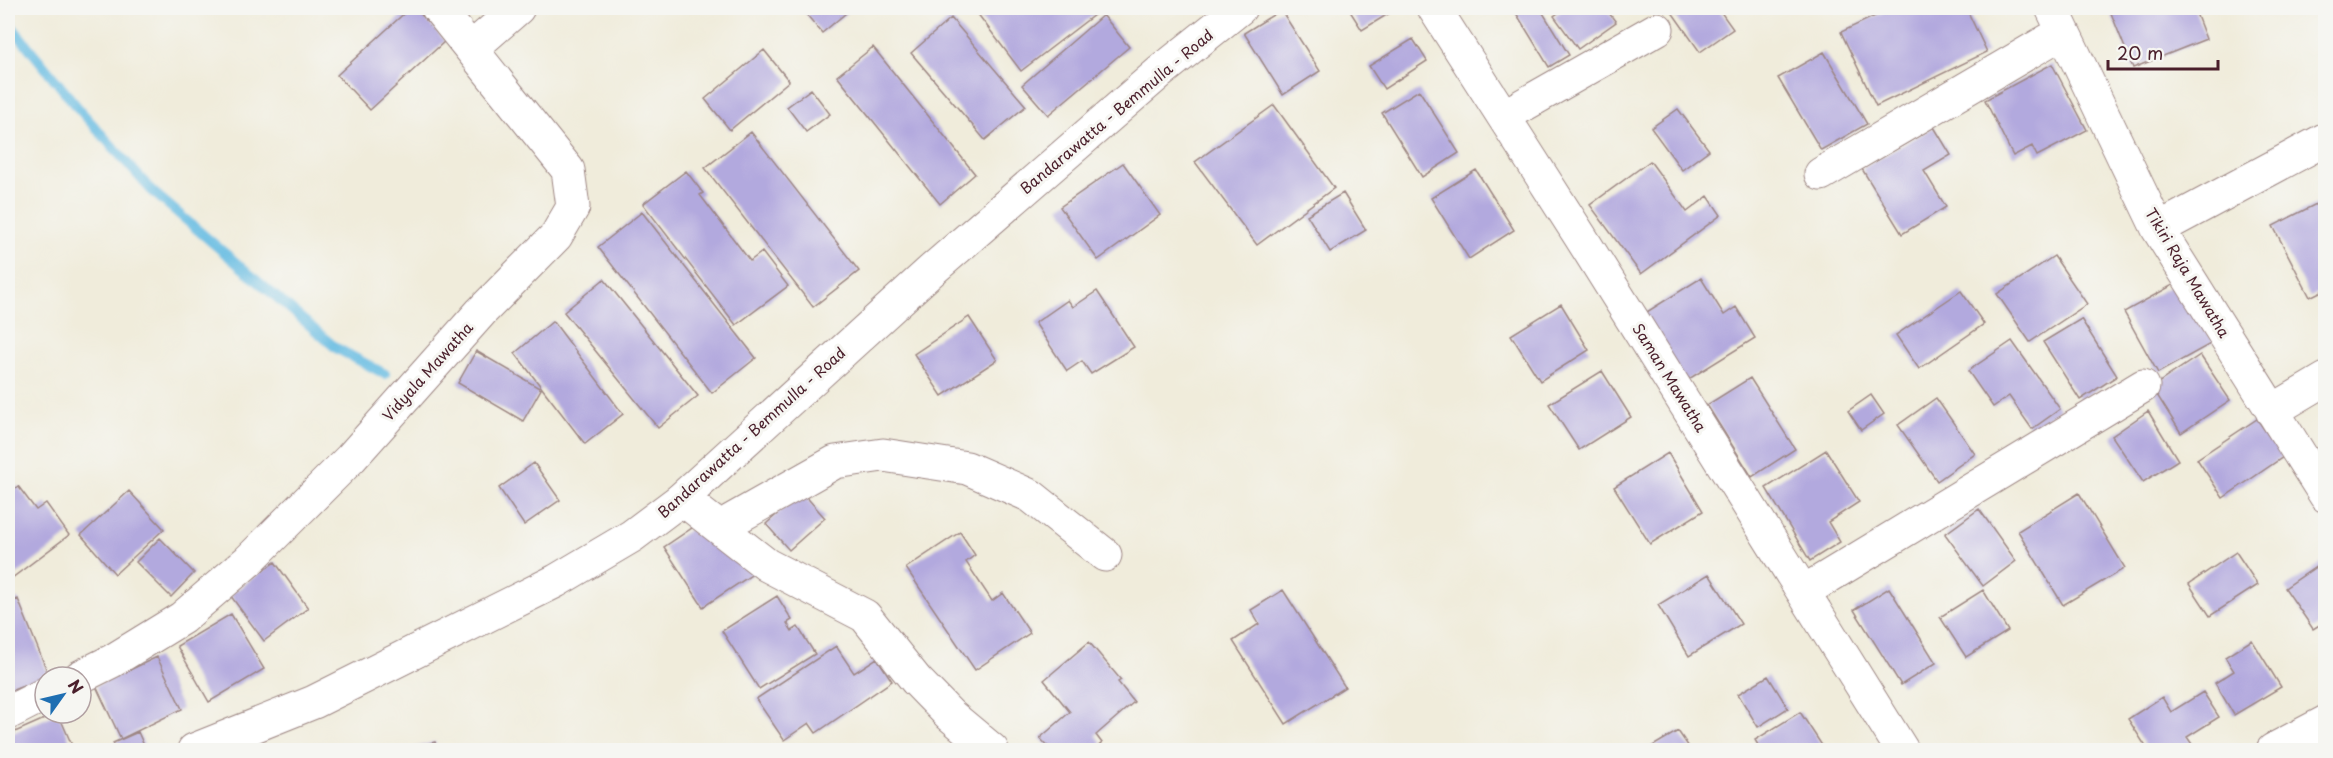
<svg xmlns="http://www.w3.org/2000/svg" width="2333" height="758" font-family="'Playpen Sans',sans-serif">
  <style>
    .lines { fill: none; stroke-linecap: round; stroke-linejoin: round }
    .stream { stroke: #66bce2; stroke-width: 10 }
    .building { fill: #b2a9de }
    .minor-casing { stroke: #9d8683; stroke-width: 35 }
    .tertiary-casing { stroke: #9d8683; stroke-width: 35 }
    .minor { stroke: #fff; stroke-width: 33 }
    .tertiary { stroke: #fff; stroke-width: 33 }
    .labels { text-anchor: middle; stroke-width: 6; stroke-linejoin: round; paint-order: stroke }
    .street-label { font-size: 15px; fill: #4a1f2b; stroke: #f6f6f2 }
  </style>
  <rect width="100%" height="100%" fill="#f6f6f2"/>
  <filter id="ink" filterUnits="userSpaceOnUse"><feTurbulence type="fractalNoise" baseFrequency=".0167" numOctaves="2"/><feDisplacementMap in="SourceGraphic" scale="12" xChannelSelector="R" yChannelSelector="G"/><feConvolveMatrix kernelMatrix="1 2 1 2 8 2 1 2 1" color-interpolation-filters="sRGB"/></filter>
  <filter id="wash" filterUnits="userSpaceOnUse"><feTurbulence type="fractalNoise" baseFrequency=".008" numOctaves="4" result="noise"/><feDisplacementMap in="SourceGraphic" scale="24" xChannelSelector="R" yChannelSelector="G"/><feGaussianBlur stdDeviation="1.35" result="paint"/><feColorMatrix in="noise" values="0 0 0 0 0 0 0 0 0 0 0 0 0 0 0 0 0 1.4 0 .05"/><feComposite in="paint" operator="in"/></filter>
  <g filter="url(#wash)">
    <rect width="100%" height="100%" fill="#f0ecdb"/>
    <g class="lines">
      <!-- stream -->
      <path class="stream" d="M8 22 78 108 152 191 336 348 385 374"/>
    </g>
    <g id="blocks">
      <!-- building -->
      <path class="building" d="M410 8H415L445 41 370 110 337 75Z
        M801 8H852L822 33Z
        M941 8H958L948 16Z
        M976 8H1103L1021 71 974 9Z
        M1348 8H1390L1393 11 1362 30Z
        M1513 8H1540L1569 55 1549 67Z
        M1565 8H1605L1616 22 1578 49 1554 16Z
        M1669 8H1718L1733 29 1700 52Z
        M1892 8H1966L1987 52 1876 106 1841 32Z
        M2109 8H2194L2206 39 2133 68Z
        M1281 10 1320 71 1283 95 1244 33Z
        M1103 15 1129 47 1048 115 1022 85Z
        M951 18 1026 106 985 140 911 53Z
        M1413 39 1427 61 1384 89 1369 66Z
        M873 47 975 174 940 204 837 76Z
        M764 50 789 81 730 130 705 99Z
        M1824 52 1867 124 1821 150 1778 78Z
        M2052 64 2087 130 2037 156 2032 146 2013 156 1985 100Z
        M811 89 830 114 806 132 787 107Z
        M1419 90 1459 153 1422 177 1382 113Z
        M1274 105 1334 188 1257 245 1195 162Z
        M1678 109 1709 150 1682 170 1651 128Z
        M1934 127 1951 155 1924 171 1946 207 1902 234 1862 169Z
        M751 132 859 271 813 307 705 168Z
        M1650 161 1687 212 1708 196 1721 215 1641 274 1590 205Z
        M1123 163 1160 215 1098 260 1060 207Z
        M1476 170 1514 230 1469 259 1431 198Z
        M686 171 703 193 700 195 750 261 762 252 788 286 736 325 643 204Z
        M1343 193 1366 230 1330 252 1307 215Z
        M2320 202 2326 213V289L2310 297 2273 226Z
        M642 212 756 358 712 393 598 247Z
        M2054 256 2087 304 2030 342 1997 294Z
        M1701 278 1724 315 1736 307 1755 338 1676 387 1634 320Z
        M604 279 698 396 658 428 564 312Z
        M2180 281 2214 342 2158 373 2124 312Z
        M1097 291 1134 347 1091 374 1082 361 1067 371 1035 323 1068 300 1073 307Z
        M1961 291 1984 324 1919 369 1896 335Z
        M1561 304 1589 350 1540 381 1511 335Z
        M969 317 997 360 942 396 914 354Z
        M2081 319 2117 376 2080 400 2043 342Z
        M553 321 623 414 585 444 515 353Z
        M2012 341 2060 409 2032 429 2009 396 1993 407 1968 371Z
        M476 351 541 389 523 421 458 383Z
        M2200 355 2230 400 2181 433 2152 387Z
        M1602 371 1631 417 1579 450 1549 404Z
        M1750 378 1795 449 1752 477 1707 405Z
        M1871 395 1884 414 1861 430 1848 411Z
        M1936 398 1975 454 1937 481 1898 425Z
        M2148 411 2178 460 2143 482 2112 436Z
        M2257 419 2283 457 2223 498 2197 459Z
        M1826 450 1859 502 1828 522 1840 542 1810 561 1766 488Z
        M1668 453 1703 511 1650 544 1614 487Z
        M534 463 560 500 524 525 499 488Z
        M18 486 36 510 46 503 69 535 8 581V494Z
        M129 491 164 529 115 574 81 535Z
        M802 492 825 518 789 550 766 524Z
        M2079 493 2125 568 2063 605 2018 531Z
        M1979 509 2016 561 1983 586 1945 534Z
        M704 520 756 572 703 607 664 547Z
        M960 532 975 555 966 562 992 601 1003 593 1030 633 975 670 906 568Z
        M160 538 194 573 171 597 136 562Z
        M2236 552 2258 585 2210 616 2189 584Z
        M2326 560V621L2313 629 2285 588Z
        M275 562 308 608 264 641 230 595Z
        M1709 574 1741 624 1689 656 1658 605Z
        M1889 588 1936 663 1901 685 1854 610Z
        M1283 590 1345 687 1286 724 1233 641 1259 624 1251 610Z
        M1983 590 2008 631 1966 657 1940 617Z
        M777 596 792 620 787 623 792 631 798 627 815 654 759 689 722 631Z
        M18 599 49 676 8 692V603Z
        M231 614 264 669 209 702 177 646Z
        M2252 640 2281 687 2234 715 2215 683 2234 671 2225 657Z
        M1089 642 1121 680 1118 682 1134 702 1096 735 1102 743 1094 750H1051L1040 738 1070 712 1044 680Z
        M836 646 854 673 877 658 892 681 816 733 809 723 784 740 756 699Z
        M157 657 182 709 121 739 96 686Z
        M1768 676 1788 708 1758 727 1738 694Z
        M2203 692 2219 717 2187 737 2196 750H2148L2128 719 2162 697 2171 712Z
        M1800 712 1825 750H1761L1755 740Z
        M58 713 74 750H8V735Z
        M1678 731 1691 750H1646Z
        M138 732 146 750H116L113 743Z
        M435 742 437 750H406Z"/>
    </g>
  </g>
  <g filter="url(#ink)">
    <use href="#blocks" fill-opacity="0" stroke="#9d8683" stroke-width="1.5"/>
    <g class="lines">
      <defs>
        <path id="minor" d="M1434 8 1580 236 1902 750
          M2052 8 2158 229 2326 496
          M471 49 518 8
          M1504 116 1657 29
          M1821 174 2063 32
          M2158 229 2326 139
          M2272 411 2326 379
          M680 500 694 508 767 565 865 616 916 680 950 715 992 750
          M720 527 835 462 883 455 967 468 1031 496 1105 555
          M1803 592 2143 386
          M80 677 112 661 182 618 248 561 351 458 481 312 556 236 573 207 568 170 438 8
          M8 713 45 694
          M2273 750 2326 722"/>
        <path id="tertiary" d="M194 750 314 702 556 581 632 536 680 500 932 270 1160 72 1240 8"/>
      </defs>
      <!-- minor casing -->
      <use href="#minor" class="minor-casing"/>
      <!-- tertiary casing -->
      <use href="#tertiary" class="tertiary-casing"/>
      <!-- minor -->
      <use href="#minor" class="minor"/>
      <!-- tertiary -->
      <use href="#tertiary" class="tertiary"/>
    </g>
  </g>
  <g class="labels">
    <!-- street labels -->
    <g class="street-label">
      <text transform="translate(1117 112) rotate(-40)" y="5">Bandarawatta - Bemmulla - Road</text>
      <text transform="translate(2187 273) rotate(59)" y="5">Tikiri Raja Mawatha</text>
      <text transform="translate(428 372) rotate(-48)" y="5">Vidyala Mawatha</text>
      <text transform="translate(1669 378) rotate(58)" y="5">Saman Mawatha</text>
      <text transform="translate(752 433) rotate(-42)" y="5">Bandarawatta - Bemmulla - Road</text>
    </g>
  </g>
  <!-- margin -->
  <rect width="2333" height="758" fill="none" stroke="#f6f6f2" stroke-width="30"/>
  <!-- north arrow -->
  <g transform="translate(63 695) rotate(56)"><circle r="28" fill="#f6f6f2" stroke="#b1a0a2" stroke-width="1.5"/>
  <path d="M0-4.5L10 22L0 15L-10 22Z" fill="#1f6fb2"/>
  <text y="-9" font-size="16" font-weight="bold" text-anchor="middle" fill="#4a1f2b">N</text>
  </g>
  <!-- scale -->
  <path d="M2108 60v9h110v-9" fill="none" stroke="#4a1f2b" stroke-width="3"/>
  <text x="2117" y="60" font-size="18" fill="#4a1f2b" stroke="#f6f6f2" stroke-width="4.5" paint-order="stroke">20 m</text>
</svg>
